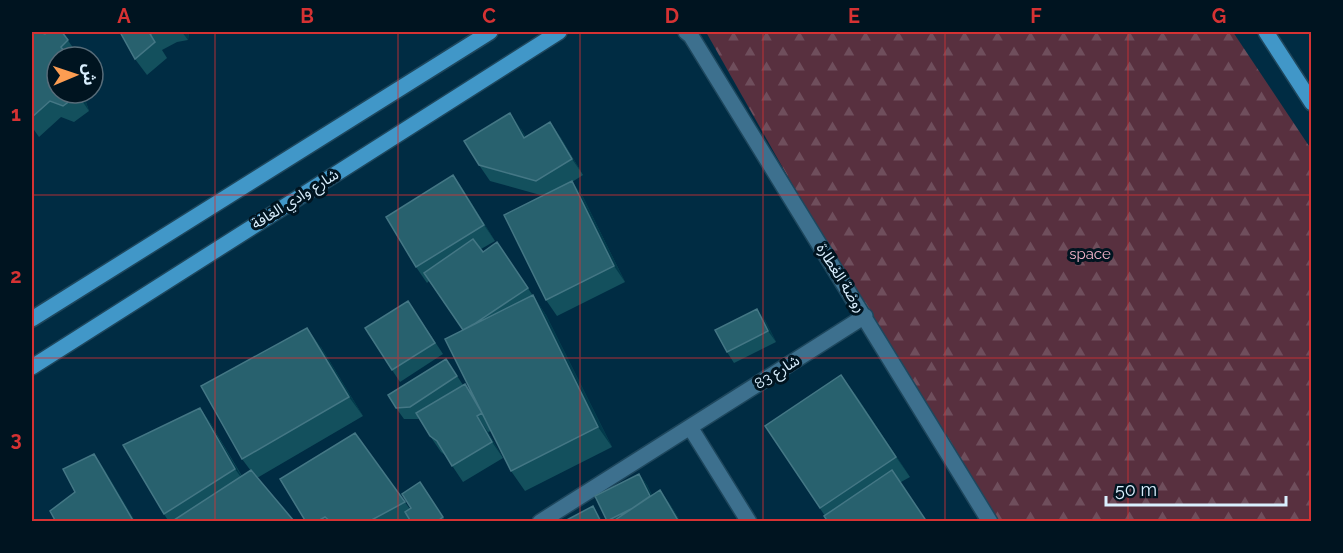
<svg xmlns="http://www.w3.org/2000/svg" width="1343" height="553" font-family="Raleway,'Noto Sans Arabic',sans-serif">
  <style>
    .forest { fill: url(#forest-firs) }
    .lines { fill: none; stroke-linecap: round; stroke-linejoin: round }
    .street-casing { stroke: #1e475d; stroke-width: 18 }
    .secondary-casing { stroke: #1e475d; stroke-width: 18 }
    .street { stroke: #3d708e; stroke-width: 15 }
    .secondary { stroke: #4197c8; stroke-width: 15 }
    .wall { fill: #13505d }
    .shaded-wall { fill: #023a4b }
    .building { fill: #28616e; stroke: #447785; stroke-width: 1.5 }
    .grid { fill: none; stroke: #d63233; stroke-width: 1.5; stroke-opacity: 0.55 }
    .labels { text-anchor: middle; stroke-width: 6; stroke-linejoin: round; paint-order: stroke }
    .street-label { font-size: 15px; fill: #d9effe; stroke: #001420 }
    .park-label { font-size: 15px; fill: #f3b3c9; stroke: #001420 }
    .neatline { fill: none; stroke: #d63233; stroke-width: 2 }
    .grid-label { font-size: 20px; text-anchor: middle; font-weight: bold; fill: #d63233 }
  </style>
  <defs>
    <pattern id="forest-firs" width="22" height="20" patternUnits="userSpaceOnUse" patternTransform="scale(1.5)"><rect width="22" height="20" fill="#58303f"/><path d="M5 1l3.5 6h-7zM16 11l3.5 6h-7z" fill="#6f4e5c"/></pattern>
  </defs>
  <rect width="100%" height="100%" fill="#002c43"/>
  <!-- forest -->
  <path class="forest" d="M706 32H1233L1311 149V521H997L856 297Z"/>
  <g class="lines">
    <defs>
      <path id="street" d="M686 32 691 36 990 522
        M690 427 749 522
        M540 522 865 316"/>
      <path id="secondary" d="M1266 32 1312 103
        M32 319 490 32
        M32 367 559 32"/>
    </defs>
    <!-- street casing -->
    <use href="#street" class="street-casing"/>
    <!-- secondary casing -->
    <use href="#secondary" class="secondary-casing"/>
    <!-- street -->
    <use href="#street" class="street"/>
    <!-- secondary -->
    <use href="#secondary" class="secondary"/>
  </g>
  <!-- wall -->
  <path class="wall" d="M62 32 79 56 78 57H57L83 93 89 111 74 122 61 117 39 137 32 127V34Z
    M120 32H189L188 40 177 42 162 50 167 58 147 75 135 59Z
    M550 122 561 138 583 175 572 182 583 197 625 282 557 316 546 300 544 196 490 181 479 165 521 129 526 137Z
    M453 175 464 191 495 241 481 249 483 252 497 242 546 315 612 447 525 491 511 471 491 431 488 432 503 458 463 482 445 455 441 452 430 436 419 418 418 419H404L396 408 446 359 463 385 474 397 463 330 429 281 427 283 416 267Z
    M408 301 443 354 400 382 392 370Z
    M765 320 776 342 734 363 727 352Z
    M321 347 363 416 257 478 294 522H169L164 514 200 408 211 424 242 476 251 471 242 459Z
    M855 394 910 477 901 482 825 516 765 426Z
    M355 433 410 509 411 508 420 482 446 522H306Z
    M639 474 647 485 652 495 660 490 671 506 681 522H608L595 496Z"/>
  <!-- shaded-wall -->
  <path class="shaded-wall" d="M182 32H189L188 40Z
    M77 93H83L89 111 78 95Z
    M510 113 521 129 536 154 524 138Z
    M550 122 561 138 583 175 572 159Z
    M453 175 464 191 495 241 484 225Z
    M572 181 583 197 625 282 614 266Z
    M533 295 546 315 612 447 598 427Z
    M757 309 765 320 776 342 768 331Z
    M307 328 321 347 363 416 349 397Z
    M841 375 855 394 910 477 896 457Z
    M200 408 211 424 246 484 235 469Z
    M477 416 488 432 503 458 492 442Z
    M94 454 105 470 136 522H134Z
    M639 474 647 485 659 510 651 499Z
    M660 490 671 506 681 522H679Z
    M593 506 601 518 603 522H601Z"/>
  <!-- building -->
  <path class="building" d="M35 32H39L45 34 48 32H62L68 40 61 47 68 57H57V93H77L78 95 63 106 50 101 32 117V34Z
    M120 32H156L150 34 155 42 135 59Z
    M510 113 524 138 550 122 572 159 536 181 479 165 464 141Z
    M453 175 484 225 416 267 386 217Z
    M572 181 614 266 546 300 504 215Z
    M473 239 483 252 497 242 528 288 474 324 463 330 424 273Z
    M533 295 598 427 511 471 445 339Z
    M408 301 435 343 392 370 365 328Z
    M757 309 768 331 727 352 715 330Z
    M307 328 349 397 242 459 201 386Z
    M446 359 457 376 410 407 396 408 388 395Z
    M841 375 896 457 820 508 765 426Z
    M465 384 482 413 477 416 492 442 452 466 437 441 430 436 416 413Z
    M200 408 235 469 164 514 123 445Z
    M355 433 405 502 368 522H331L325 517 316 522H306L280 479Z
    M94 454 134 522H56L50 511 75 492 63 469Z
    M251 470 294 521 171 522Z
    M892 470 927 522H828L824 516Z
    M639 474 650 496 631 509 607 521 595 496Z
    M420 482 443 517 436 522H411L405 512 411 508 402 494Z
    M660 490 679 522H612Z
    M593 506 601 522H563Z"/>
  <!-- grid -->
  <path class="grid" d="M215 32V522M398 32V522M580 32V522M763 32V522M945 32V522M1128 32V522M32 195H1312M32 358H1312"/>
  <g class="labels">
    <!-- street labels -->
    <g class="street-label">
      <text transform="translate(295 199) rotate(-32)" y="5">شارع وادي الغافة</text>
      <text transform="translate(841 278) rotate(58)" y="5">روضة الغطارة</text>
      <text transform="translate(777 372) rotate(-32)" y="5">شارع 83</text>
    </g>
    <!-- park labels -->
    <g class="park-label">
      <text x="1090" y="259">space</text>
    </g>
  </g>
  <!-- border -->
  <rect width="1343" height="553" fill="none" stroke="#001420" stroke-width="66"/>
  <!-- north arrow -->
  <g transform="translate(75 75) rotate(88)"><circle r="28" fill="#001420" stroke="#576c79" stroke-width="1.5"/>
  <path d="M0-4.5L10 22L0 15L-10 22Z" fill="#fc9d52"/>
  <text y="-9" font-size="16" font-weight="bold" text-anchor="middle" fill="#d9effe">ش</text>
  </g>
  <!-- scale -->
  <path d="M1106 496v9h180v-9" fill="none" stroke="#d9effe" stroke-width="3"/>
  <text x="1115" y="496" font-size="18" fill="#d9effe" stroke="#001420" stroke-width="4.5" paint-order="stroke">50 m</text>
  <rect x="33" y="33" width="1277" height="487" class="neatline"/>
  <g class="grid-label">
    <text x="124" y="23">A</text>
    <text x="307" y="23">B</text>
    <text x="489" y="23">C</text>
    <text x="672" y="23">D</text>
    <text x="854" y="23">E</text>
    <text x="1036" y="23">F</text>
    <text x="1219" y="23">G</text>
    <text x="16" y="121">1</text>
    <text x="16" y="283">2</text>
    <text x="16" y="446">3</text>
  </g>
</svg>
